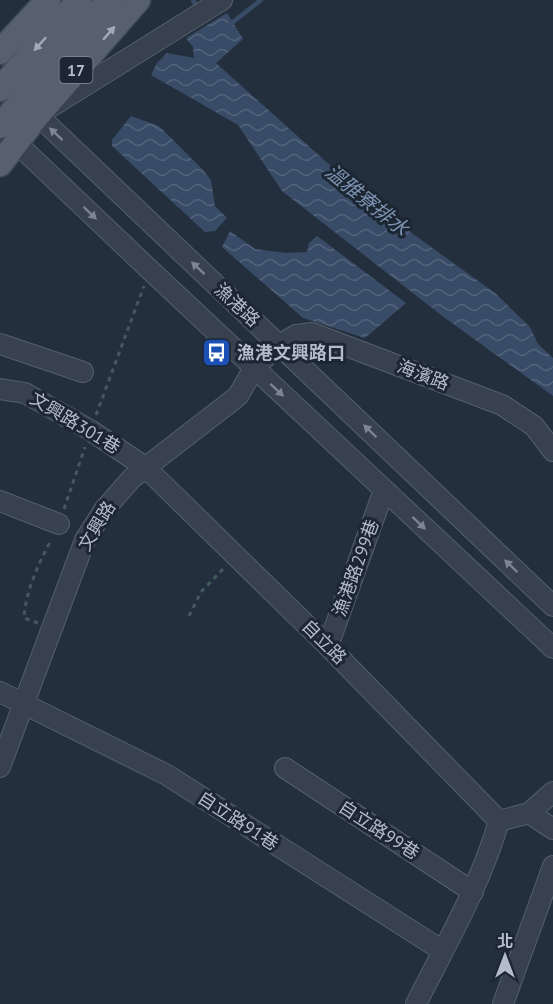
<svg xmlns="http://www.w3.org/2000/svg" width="553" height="1004" font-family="'PT Sans','Noto Sans TC',sans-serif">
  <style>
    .water { fill: url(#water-waves) }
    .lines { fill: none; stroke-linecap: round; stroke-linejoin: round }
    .stream { stroke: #394c67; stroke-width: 4.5 }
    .minor-casing { stroke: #565f6c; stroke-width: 22 }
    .major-casing { stroke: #414a57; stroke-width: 27 }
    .path { stroke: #44595c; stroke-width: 3; stroke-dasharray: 4.5 4.5; stroke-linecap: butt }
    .minor { stroke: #38414e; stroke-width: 20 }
    .major { stroke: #56606e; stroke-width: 24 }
    .oneway { fill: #a1aab7 }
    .oneway2 { fill: #7c8592 }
    .labels { text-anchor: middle; stroke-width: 6; stroke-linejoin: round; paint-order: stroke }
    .shield { fill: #1d2633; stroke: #878f9c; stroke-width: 1.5 }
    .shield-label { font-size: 16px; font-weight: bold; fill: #b4bcc9 }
    .street-label { font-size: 18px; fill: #b4bcc9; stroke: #1d2633 }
    .poi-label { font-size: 18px; font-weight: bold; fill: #b4bcc9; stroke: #1d2633; text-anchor: start }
    .water-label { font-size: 20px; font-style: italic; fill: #7c92b1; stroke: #1d2633 }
  </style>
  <defs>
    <pattern id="water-waves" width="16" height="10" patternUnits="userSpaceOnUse" patternTransform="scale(1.5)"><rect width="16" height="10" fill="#394c67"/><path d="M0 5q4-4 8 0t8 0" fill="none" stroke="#53647b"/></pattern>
  </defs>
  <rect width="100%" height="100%" fill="#242f3e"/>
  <!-- water -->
  <path class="water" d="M227 13 243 39 216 63 381 211 495 293 530 327 538 344 553 358V396L441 315 282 191 238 125 151 75 157 63 167 53 194 58 193 47 186 38Z
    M131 116 159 126 203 170 211 180 215 206 227 218 215 231 205 232 112 146V140Z
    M230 231 255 249 286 253 307 252 309 243 317 236 406 303 365 338 303 318 222 247Z"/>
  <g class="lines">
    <!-- stream -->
    <path class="stream" d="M193 0 199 10
      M228 26 261 0"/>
    <defs>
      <path id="minor" d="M27 105 553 606
        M49 108 222 0
        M7 134 150 270 553 648
        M0 344 83 372
        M0 389 25 393 90 430 145 467 328 646 499 821
        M0 501 59 524
        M328 646 384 490
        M0 692 167 775 443 951
        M0 767 85 540 104 510 132 478 238 396 254 368 279 345 296 335 312 333 502 405 534 426 553 451
        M285 768 473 892
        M529 813 553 829
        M499 821 529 813 553 792
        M416 1004C446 944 480 886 499 821
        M503 1004 553 866"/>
      <path id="major" d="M0 52 48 0
        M0 89 79 0
        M0 126 109 0
        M0 164 37 116 138 0"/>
    </defs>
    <!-- minor casing -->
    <use href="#minor" class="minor-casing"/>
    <!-- major casing -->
    <use href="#major" class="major-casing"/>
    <!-- path -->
    <path class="path" d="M96 415 144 286
      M64 509 85 447
      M189 616 201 592 225 567
      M38 623 24 618C26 590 38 565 51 540"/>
    <!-- minor -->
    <use href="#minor" class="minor"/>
    <!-- major -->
    <use href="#major" class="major"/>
  </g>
  <!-- one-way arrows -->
  <defs><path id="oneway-solid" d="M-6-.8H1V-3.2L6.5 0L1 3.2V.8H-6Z" transform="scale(1.5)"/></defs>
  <g class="oneway">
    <use href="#oneway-solid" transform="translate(109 33) rotate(-49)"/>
    <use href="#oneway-solid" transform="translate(40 44) rotate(132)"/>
  </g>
  <g class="oneway2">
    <use href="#oneway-solid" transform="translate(56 134) rotate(-137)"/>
    <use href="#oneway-solid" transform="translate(90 213) rotate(44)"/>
    <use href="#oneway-solid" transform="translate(198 268) rotate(-137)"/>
    <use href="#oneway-solid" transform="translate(277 390) rotate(43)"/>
    <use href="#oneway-solid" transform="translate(370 431) rotate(-136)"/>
    <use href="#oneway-solid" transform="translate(419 523) rotate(43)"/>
    <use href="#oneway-solid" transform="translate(511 566) rotate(-136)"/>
  </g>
  <!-- icons -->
  <defs>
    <symbol id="bus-square" viewBox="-11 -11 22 22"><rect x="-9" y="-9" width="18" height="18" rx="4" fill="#1a4fb4" stroke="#1d2633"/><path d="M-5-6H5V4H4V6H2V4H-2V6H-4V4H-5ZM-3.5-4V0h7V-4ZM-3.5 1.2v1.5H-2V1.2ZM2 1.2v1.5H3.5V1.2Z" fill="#fff"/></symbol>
  </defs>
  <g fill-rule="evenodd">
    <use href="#bus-square" x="200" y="336" width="33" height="33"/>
  </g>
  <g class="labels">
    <!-- shield labels -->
    <rect class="shield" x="59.5" y="57" width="33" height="26" rx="4.5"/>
    <g class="shield-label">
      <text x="76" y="76">17</text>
    </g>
    <!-- street labels -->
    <g class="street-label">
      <text transform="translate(237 305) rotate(43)" y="6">漁港路</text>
      <text transform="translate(423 375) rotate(21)" y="6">海濱路</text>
      <text transform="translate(75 423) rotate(31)" y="6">文興路301巷</text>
      <text transform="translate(97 526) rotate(-59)" y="6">文興路</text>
      <text transform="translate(356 568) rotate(-70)" y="6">漁港路299巷</text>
      <text transform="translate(324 642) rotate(45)" y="6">自立路</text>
      <text transform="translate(238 821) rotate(33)" y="6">自立路91巷</text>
      <text transform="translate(379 830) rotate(33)" y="6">自立路99巷</text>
    </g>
    <!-- poi labels -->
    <g class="poi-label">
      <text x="237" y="359">漁港文興路口</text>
    </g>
    <!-- water labels -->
    <g class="water-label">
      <text transform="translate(367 200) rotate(39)" y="7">溫雅寮排水</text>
    </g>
  </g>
  <!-- north arrow -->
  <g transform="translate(505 956)" stroke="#1d2633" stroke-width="4.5" paint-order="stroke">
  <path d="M0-4.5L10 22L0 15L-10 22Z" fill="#b4bcc9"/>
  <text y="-9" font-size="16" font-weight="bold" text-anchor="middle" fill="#b4bcc9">北</text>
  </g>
</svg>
